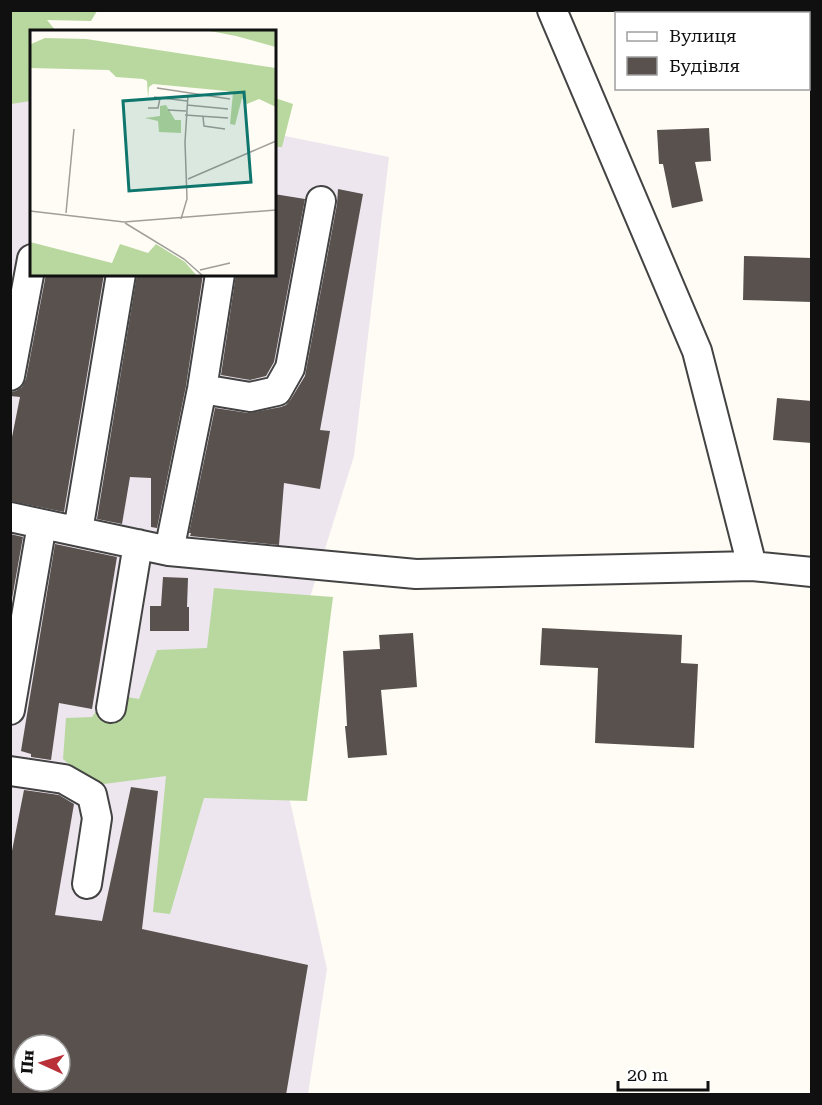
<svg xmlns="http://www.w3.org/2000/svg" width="822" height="1105" font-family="'Roboto Serif',serif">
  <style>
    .industrial { fill: #ede6ee; fill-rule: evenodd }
    .forest { fill: #b9d89f }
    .building { fill: #58514d; fill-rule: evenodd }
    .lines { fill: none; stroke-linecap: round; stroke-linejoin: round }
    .minor-casing { stroke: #434343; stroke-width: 32 }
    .minor { stroke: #fff; stroke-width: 28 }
    .inset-road { fill: none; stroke: #9f9e99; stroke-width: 1.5 }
    .view { fill: #0f766e; fill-opacity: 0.15; stroke: #0f766e; stroke-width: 3 }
    .inset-edge { fill: none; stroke: #101010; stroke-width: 3 }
  </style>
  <rect width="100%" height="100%" fill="#fefcf4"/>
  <!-- industrial -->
  <path class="industrial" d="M10 82 31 86 32 274H274L275 134 389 157 354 456 272 719 327 969 308 1094H11ZM24 1045H60V1081H24Z"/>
  <!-- forest -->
  <path class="forest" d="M10 11H97L91 21 47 20 56 31 32 32 31 101 11 104Z
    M275 98 293 104 282 147H275Z
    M214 588 333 597 307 801 204 798 170 914 153 912 166 776 104 784 76 771 63 759 66 718 92 717 109 694 139 699 157 650 207 648Z"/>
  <!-- building -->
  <path class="building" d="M709 128 711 161 695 162 703 201 672 208 663 164H659L657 130Z
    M338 189 363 194 320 430 330 431 320 489 284 483 279 545 190 536 191 533H189L215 408 248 413 281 407 286 405 291 399 305 376 337 204Z
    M274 194 305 199 274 362 266 376 250 380 221 375 236 274H274Z
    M744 256 812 258V302L743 300Z
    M46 274H104L64 512 10 501V447L20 397 10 396V392L16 391 22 387 26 379Z
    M137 274H203L186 386 157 528 151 527V478L130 477 122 524 97 519Z
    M777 398 812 401V443L773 440Z
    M10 534 23 537 10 610Z
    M55 544 117 557 92 709 59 703 51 760 31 757V754L21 751Z
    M163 577 188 578 187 607H189V631H150V606H161Z
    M542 628 682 635 681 663 698 664 694 748 595 743 598 668 540 665Z
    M413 633 417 687 381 690 387 755 348 758 345 726H347L343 651 380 649 379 635Z
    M131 787 158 791 142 929 308 965 286 1095H10V861L24 790 59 795 74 804 55 915 102 921ZM24 1045H60V1081H24Z"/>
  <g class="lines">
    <defs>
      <path id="minor" d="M552 10 697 351 752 566
        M10 376 32 259
        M202 389 250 397 277 391 290 368 321 201
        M10 517 169 551 416 574 752 566 812 572
        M78 531 121 274
        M169 551 202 389 220 274
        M111 708 138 544
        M10 710 42 524
        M10 771 64 779 92 795 97 818 87 884"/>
    </defs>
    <!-- minor casing -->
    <use href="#minor" class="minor-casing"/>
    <!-- minor -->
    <use href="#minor" class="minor"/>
  </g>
  <!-- overview -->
  <g transform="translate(30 30)">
    <rect width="246" height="246" fill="#fefcf4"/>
    <path d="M175 0H246V17L206 6ZM15 8 56 9 246 38V77L229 69 217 74 212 68 205 95 200 94 203 63 197 61 123 54 119 57 118 68 117 51 113 49 86 47 79 40 0 38 1 14ZM136 75 145 90H151V103L129 102 128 91 115 88 130 86V76ZM0 212 82 233 90 214 118 223 126 214 155 232 167 246H0Z" fill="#b9d89f"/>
    <path class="inset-road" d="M127 58 200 69M124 67 157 71M157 75 198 79M118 78H128L130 68M138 80 156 81M155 85 198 88M173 87 174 96 195 99M158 149 246 111M0 181 94 192 246 180M36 183 44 99M151 189 157 169 155 112 158 65M95 193 154 229 173 246M170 240 200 233"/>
    <path class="view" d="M214 62 221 152 99 161 93 71Z"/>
    <rect width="246" height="246" class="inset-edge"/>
  </g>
  <!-- border -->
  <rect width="822" height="1105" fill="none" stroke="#101010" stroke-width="24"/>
  <!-- legend -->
  <rect x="615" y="12" width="195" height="78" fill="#ffffff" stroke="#9f9f9f" stroke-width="1.5"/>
  <rect x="627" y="32" width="30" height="9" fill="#ffffff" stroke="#9f9f9f" stroke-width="1.5"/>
  <text x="669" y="42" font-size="18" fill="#101010">Вулиця</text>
  <rect x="627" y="57" width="30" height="18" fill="#58514d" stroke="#9f9f9f" stroke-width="1.5"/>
  <text x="669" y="72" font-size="18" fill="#101010">Будівля</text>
  <!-- north arrow -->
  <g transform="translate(42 1063) rotate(274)"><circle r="28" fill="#ffffff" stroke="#9f9f9f" stroke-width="1.5"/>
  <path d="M0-4.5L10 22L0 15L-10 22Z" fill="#b93038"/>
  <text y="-9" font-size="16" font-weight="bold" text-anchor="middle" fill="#101010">Пн</text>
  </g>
  <!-- scale -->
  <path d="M618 1081v9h90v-9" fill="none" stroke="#101010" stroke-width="3"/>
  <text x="627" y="1081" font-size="18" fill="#101010" stroke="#ffffff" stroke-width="4.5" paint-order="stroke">20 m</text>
</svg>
